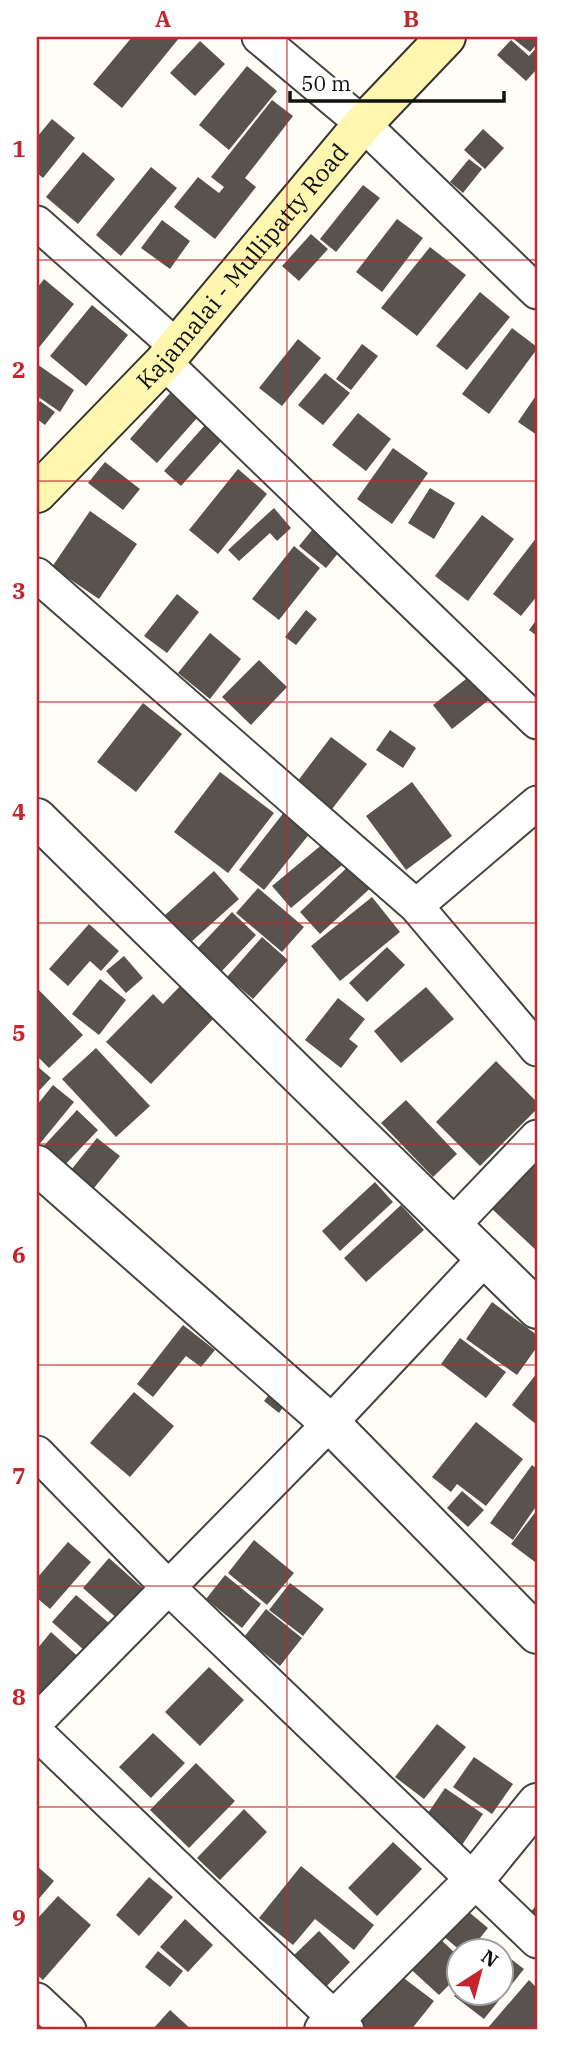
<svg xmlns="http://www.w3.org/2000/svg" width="574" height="2067" font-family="'IBM Plex Serif',serif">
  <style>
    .building { fill: #5a524d }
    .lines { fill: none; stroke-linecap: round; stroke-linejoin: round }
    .minor-casing { stroke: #444; stroke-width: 37 }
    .tertiary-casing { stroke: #444; stroke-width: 42 }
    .secondary-casing { stroke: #333; stroke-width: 42 }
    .minor { stroke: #fff; stroke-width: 33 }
    .tertiary { stroke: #fff; stroke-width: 38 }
    .secondary { stroke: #fff6b0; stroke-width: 38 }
    .grid { fill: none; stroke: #c4262e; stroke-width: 2; stroke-opacity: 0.55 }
    .labels { text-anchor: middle; stroke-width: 7; stroke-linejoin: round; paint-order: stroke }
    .street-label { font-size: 24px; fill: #111; stroke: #fff }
    .neatline { fill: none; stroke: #c4262e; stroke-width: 2.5 }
    .grid-label { font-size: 23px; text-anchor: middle; font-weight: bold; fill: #c4262e }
  </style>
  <rect width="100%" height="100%" fill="#fffdf5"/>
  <!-- building -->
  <path class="building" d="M132 37H180L122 108 93 84Z
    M511 37H537V44L530 52Z
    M511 40 529 56 537 47V69L526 81 497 55Z
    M200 41 225 64 195 96 170 73Z
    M247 66 277 91 229 150 199 125Z
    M272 100 293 116 245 178 256 187 215 239 174 207 198 177 219 193 224 187 211 177Z
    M52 119 75 138 43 178 37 173V137Z
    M483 129 504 148 485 169 464 150Z
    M83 152 115 179 78 224 46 197Z
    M469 159 482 169 463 193 450 182Z
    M151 167 177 188 121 256 96 235Z
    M363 185 380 198 336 252 320 239Z
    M397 219 423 238 382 292 356 272Z
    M162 220 190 241 170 269 141 248Z
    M311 234 328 249 299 281 282 266Z
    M430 247 466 275 417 336 381 308Z
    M44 279 74 304 37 350V288Z
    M480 292 510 317 467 370 436 346Z
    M92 305 128 335 86 386 50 356Z
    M512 328 537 347V349L489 414 462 394Z
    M298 339 321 358 282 406 259 388Z
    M362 344 378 356 351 390 336 379Z
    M37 364 74 390 60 412 37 396Z
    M325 373 350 393 323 425 298 405Z
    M170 393 197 418 157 463 130 439Z
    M537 394V435L518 422Z
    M40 401 55 412 45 425 37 419V405Z
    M358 413 391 439 366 471 332 445Z
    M206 424 223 439 181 486 164 471Z
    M393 448 428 473 392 524 357 499Z
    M105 462 140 489 123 510 88 483Z
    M238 469 267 494 218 554 189 530Z
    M430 488 455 503 434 539 408 523Z
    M274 508 291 528 277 541 270 533 239 561 228 550Z
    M90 511 137 544 99 599 52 567Z
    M482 515 514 539 468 601 435 576Z
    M317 524 344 546 326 568 299 546Z
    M537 537V596L521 616 493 594Z
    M294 546 320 568 279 620 252 599Z
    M177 594 199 612 167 653 144 636Z
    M306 610 317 619 296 645 285 637Z
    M537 619V636L529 630Z
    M210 633 241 659 210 699 178 673Z
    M259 660 287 687 251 725 222 697Z
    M471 675 490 699 452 729 433 705Z
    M143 703 182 734 136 792 97 762Z
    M390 730 416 748 403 768 376 750Z
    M331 737 367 764 332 809 297 782Z
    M220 772 274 813 228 873 174 832Z
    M412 782 452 836 406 870 366 816Z
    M285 811 311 832 264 890 239 870Z
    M330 838 348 860 291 908 272 886Z
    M354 861 375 884 320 934 300 912Z
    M214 871 239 899 190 943 164 916Z
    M258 888 304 927 282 952 236 913Z
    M372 897 400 932 340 981 311 946Z
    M232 912 256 935 219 974 195 951Z
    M89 924 119 951 101 971 90 961 68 986 49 969Z
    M262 937 288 960 253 999 227 977Z
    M387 947 405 965 367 1002 349 983Z
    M124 956 143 978 126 993 106 971Z
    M100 979 126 1000 99 1035 72 1014Z
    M182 984 216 1016 151 1084 106 1042 153 994 163 1004Z
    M426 987 454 1019 401 1063 374 1031Z
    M37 988 83 1035 49 1068 37 1056Z
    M338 998 365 1019 349 1039 358 1046 341 1068 305 1040Z
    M96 1048 150 1106 116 1137 62 1079Z
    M496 1061 537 1102V1109L480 1166 436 1122Z
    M37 1066 51 1078 37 1093Z
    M53 1085 74 1102 38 1146 37 1145V1105Z
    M406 1100 457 1154 433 1177 381 1123Z
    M77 1110 98 1130 61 1169 40 1150Z
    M97 1138 120 1156 94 1188 71 1170Z
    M537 1161V1251L492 1209Z
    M375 1182 393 1202 340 1251 322 1231Z
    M401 1205 424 1230 366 1282 344 1258Z
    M492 1302 537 1335V1347L517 1375 466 1339Z
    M183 1325 215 1350 201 1367 186 1356 153 1397 137 1384Z
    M460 1338 506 1372 486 1398 441 1364Z
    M537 1373V1425L512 1405Z
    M274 1388 289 1399 279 1413 264 1401Z
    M134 1392 174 1426 130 1477 90 1443Z
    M476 1422 523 1459 486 1506 457 1484 451 1492 432 1477Z
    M532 1465 537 1469V1505L513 1540 490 1523Z
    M462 1491 484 1510 468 1527 447 1508Z
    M537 1510V1559L535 1562 511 1544Z
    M254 1540 294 1573 267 1605 228 1573Z
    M68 1542 91 1562 50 1609 37 1598V1578Z
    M109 1558 147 1592 121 1622 83 1588Z
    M225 1575 261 1604 242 1628 206 1599Z
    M290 1583 324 1609 303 1636 269 1610Z
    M76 1595 109 1623 84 1650 52 1622Z
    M266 1609 302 1638 280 1666 244 1637Z
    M51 1632 83 1661 37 1704V1649Z
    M209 1667 244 1700 200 1746 165 1712Z
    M437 1724 466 1747 424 1799 395 1777Z
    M153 1733 185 1763 151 1798 119 1767Z
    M474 1757 513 1784 492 1814 453 1787Z
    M196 1763 235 1801 189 1848 150 1810Z
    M445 1788 483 1814 462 1845 424 1819Z
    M244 1809 267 1832 220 1880 197 1858Z
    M393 1842 422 1869 377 1916 348 1888Z
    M37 1866 54 1881 37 1901Z
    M301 1866 374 1925 354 1950 315 1919 293 1945 259 1918Z
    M149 1877 173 1897 139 1936 116 1915Z
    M58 1896 91 1925 43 1980 37 1975V1919Z
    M537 1904V1917L531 1912Z
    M464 1908 488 1928 469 1952H462L442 1935Z
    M185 1919 213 1945 188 1972 160 1947Z
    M319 1931 350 1962 322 1991 290 1959Z
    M434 1933 458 1956V1976L439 1995 405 1964Z
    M494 1946 524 1969 484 2019 454 1996 458 1991V1994H500V1952H490Z
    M158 1951 183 1971 170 1987 145 1967Z
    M397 1973 434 2001 411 2030H366L358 2024Z
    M529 1980 537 1988V2030H486Z
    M170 2010 192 2030H152Z"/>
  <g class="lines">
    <defs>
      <path id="minor" d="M259 37 363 124 537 292
        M37 223 177 347
        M164 362 537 722
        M37 575 416 906 537 1049
        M416 906 537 803
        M452 1226 537 1137
        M37 1453 167 1586 537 1941
        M37 1721 330 1423 485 1258
        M37 1733 347 2030
        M37 2000 69 2030"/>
      <path id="tertiary" d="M37 818 537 1309
        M37 1165 330 1423 537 1634
        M324 2030 475 1879 537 1803"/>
      <g id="secondary">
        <path id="s1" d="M37 493 164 362 363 124 446 37"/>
      </g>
    </defs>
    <!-- minor casing -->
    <use href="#minor" class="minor-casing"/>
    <!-- tertiary casing -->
    <use href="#tertiary" class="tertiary-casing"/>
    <!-- secondary casing -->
    <use href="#secondary" class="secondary-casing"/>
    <!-- minor -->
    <use href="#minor" class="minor"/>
    <!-- tertiary -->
    <use href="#tertiary" class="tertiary"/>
    <!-- secondary -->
    <use href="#secondary" class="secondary"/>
  </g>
  <!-- grid -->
  <path class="grid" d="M287 37V2030M37 260H537M37 481H537M37 702H537M37 923H537M37 1144H537M37 1365H537M37 1586H537M37 1807H537"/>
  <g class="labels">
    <!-- street labels -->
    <g class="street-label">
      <text dy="8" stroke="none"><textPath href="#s1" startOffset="306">Kajamalai - Mullipatty Road</textPath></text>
    </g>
  </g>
  <!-- border -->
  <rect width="574" height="2067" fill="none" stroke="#ffffff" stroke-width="77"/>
  <!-- north arrow -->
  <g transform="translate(480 1972) rotate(36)"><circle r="33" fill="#ffffff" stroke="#a0a0a0" stroke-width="2"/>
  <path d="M0-5L12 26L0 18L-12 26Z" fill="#c4262e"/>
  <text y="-10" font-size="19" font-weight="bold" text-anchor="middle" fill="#111111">N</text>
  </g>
  <!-- scale -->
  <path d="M290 91v10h214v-10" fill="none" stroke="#111111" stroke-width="3.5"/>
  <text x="301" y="91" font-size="21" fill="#111111" stroke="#ffffff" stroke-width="5" paint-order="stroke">50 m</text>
  <rect x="38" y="38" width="498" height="1990" class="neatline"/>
  <g class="grid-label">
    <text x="163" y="27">A</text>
    <text x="411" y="27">B</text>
    <text x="19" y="157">1</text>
    <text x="19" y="378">2</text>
    <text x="19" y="599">3</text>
    <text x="19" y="820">4</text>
    <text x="19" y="1041">5</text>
    <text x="19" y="1263">6</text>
    <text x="19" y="1484">7</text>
    <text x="19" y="1705">8</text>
    <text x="19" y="1926">9</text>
  </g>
</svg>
